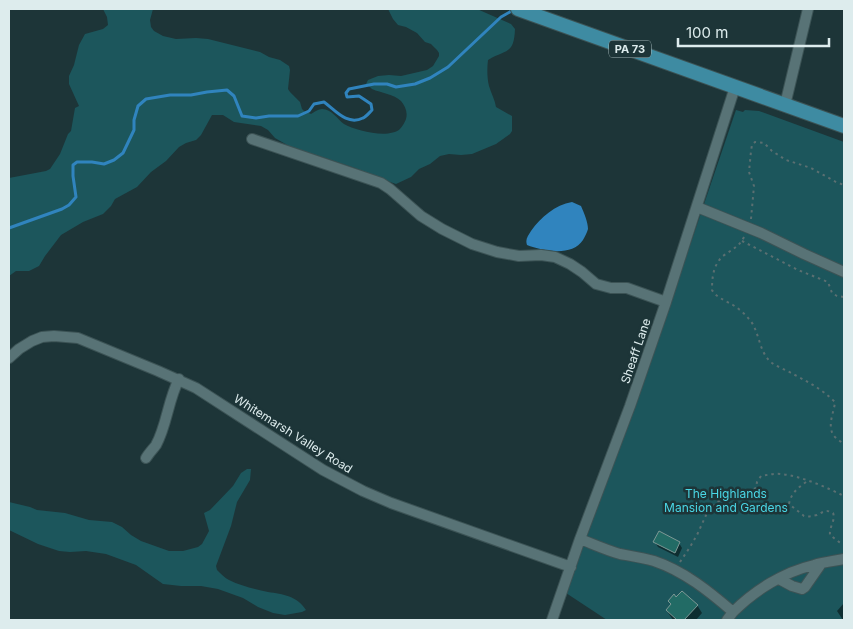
<svg xmlns="http://www.w3.org/2000/svg" width="853" height="629" font-family="Inter,sans-serif">
  <style>
    .green { fill: #1c565c }
    .water { fill: #3084be }
    .shadow { fill: #0007 }
    .lines { fill: none; stroke-linecap: round; stroke-linejoin: round }
    .stream { stroke: #3084be; stroke-width: 3 }
    .building { fill: #226b65; stroke: #7d9895 }
    .minor-casing { stroke: #3c5355; stroke-width: 12 }
    .major-casing { stroke: #3c5355; stroke-width: 16 }
    .path { stroke: #5a6f71; stroke-width: 2; stroke-dasharray: 2.5 4; stroke-linecap: butt }
    .minor { stroke: #587376; stroke-width: 10 }
    .major { stroke: #3e8ba2; stroke-width: 14 }
    .labels { text-anchor: middle; stroke-width: 5; stroke-linejoin: round; paint-order: stroke }
    .shield { fill: #1d3538; stroke: #a3b5b7; stroke-width: 1 }
    .shield-label { font-size: 11px; font-weight: bold; fill: #ddeced }
    .street-label { font-size: 12px; fill: #ddeced; stroke: #1d3538 }
    .park-label { font-size: 12px; fill: #4ad7e6; stroke: #1d3538 }
  </style>
  <rect width="100%" height="100%" fill="#1d3538"/>
  <!-- green -->
  <path class="green" d="M103 9H153L150 20 151 27 154 31 163 36 176 39 196 38 208 39 260 52 269 57 280 60 289 66 290 70 288 89 290 92 300 102 302 109 304 111 311 114C314 112 319 109 322 109 332 109 337 119 344 124 356 131 389 139 400 129 402 127 405 122 406 119 408 112 405 106 401 101 394 94 381 93 372 89 371 88 367 84 366 84L368 80 378 76 389 75 401 76 427 70 433 66 439 56V53L437 50 431 44 425 42 417 33 406 27 398 25 393 19 388 9H477L511 24 515 29C514 55 506 49 488 60 487 68 487 78 489 86 491 93 495 100 496 107L512 116V131L510 134 496 144 472 154 461 155 449 154 440 156 430 164 419 169 411 177 396 184 373 176 355 168 289 146 275 138 268 130 261 126 234 122 223 115H212L201 135 196 140 186 143 179 147 166 161 151 172 137 187 115 199 111 206 103 214 83 222 61 235 45 256 39 266 29 271H16L9 276V178L46 171 50 169 60 154 68 134 71 131 75 108 79 106 69 84V76L74 65 79 45 85 34 103 29 108 25 107 17Z
    M736 110 743 112 745 110 759 111 844 142V620H607L566 593 667 313Z
    M247 469H251L250 480 237 502 231 526 216 566 217 570C221 574 225 578 229 580 241 586 255 589 268 592 283 594 297 596 306 610L302 612 285 615 273 613 258 607 243 598 218 589 201 586H181L163 584 136 565 106 554 86 551 70 552 59 551 38 544 9 530V502L30 507 37 510 65 513 89 520 112 522 122 527 131 535 141 541 169 551H183L198 547 202 544 209 531 204 513 210 510 233 486 241 473Z"/>
  <!-- water -->
  <path class="water" d="M572 202 581 206C584 213 588 222 588 229 587 233 585 236 583 240 572 257 543 251 527 245 525 239 528 236 531 231 541 217 555 205 572 202Z"/>
  <!-- shadow -->
  <path class="shadow" d="M655 542 679 543 682 548 678 557 658 547Z
    M677 598 697 605 702 613 696 620H673L667 611 672 605 669 601Z
    M844 603V620H843L837 611Z"/>
  <g class="lines">
    <!-- stream -->
    <path class="stream" d="M9 228 62 209 69 205 76 197 73 176V165L77 162H92L104 164 114 160 123 153 134 130V120L138 106 146 99 170 95H191L207 92 227 90 234 96 242 116 256 118 269 116H298L309 111 314 104 324 102C335 110 347 126 363 118 366 117 369 113 372 110L371 104 359 96 347 97 346 93 349 89 374 84H387L396 87 415 84 430 78 448 67 501 17 515 9"/>
  </g>
  <!-- building -->
  <path class="building" d="M659 531 680 542 675 553 653 542Z
    M682 591 698 605 684 620H677L666 610 671 604 668 601 674 594 676 597Z"/>
  <g class="lines">
    <defs>
      <path id="minor" d="M785 105 808 9
        M252 139 381 183 390 189 421 216 442 229 472 244 497 252 519 256 541 255 555 257 570 264 582 272 596 284 611 288H627L666 302
        M697 207 761 233 804 254 844 272
        M9 358 19 349 32 341 42 337 54 336 78 338 158 371 196 388 323 470 363 491 391 503 571 567
        M146 458C149 453 153 449 156 445 167 425 168 400 179 379
        M580 539C593 544 606 550 620 554 631 556 644 558 654 561 684 571 710 592 733 612 755 590 784 572 814 565 824 562 834 561 844 559
        M779 579 792 586 802 589 805 587 821 564
        M552 620 580 539 630 406 666 302 735 87
        M727 620 733 612"/>
      <path id="major" d="M518 9 844 126"/>
    </defs>
    <!-- minor casing -->
    <use href="#minor" class="minor-casing"/>
    <!-- major casing -->
    <use href="#major" class="major-casing"/>
    <!-- path -->
    <path class="path" d="M751 219 754 186 749 172 751 151 752 145 755 142 764 143 772 151 786 160 811 168 836 182 844 185
      M744 237C739 247 731 250 723 256 713 265 712 278 712 290 716 297 724 300 731 304 737 307 744 313 749 319 760 331 758 352 772 363 778 367 786 370 793 374 808 382 822 389 835 402 834 413 826 427 835 437 838 440 842 442 844 445
      M742 241 798 270 828 282 832 293 837 296 844 297
      M806 482C798 488 791 493 789 504L804 516C808 517 812 516 817 515 823 512 826 509 833 513 836 520 829 527 830 535L839 542 844 544
      M680 562 690 547 697 535 707 513 717 502 731 495 744 493 756 488 757 482 761 476C768 475 774 473 781 474 801 476 826 487 844 496"/>
    <!-- minor -->
    <use href="#minor" class="minor"/>
    <!-- major -->
    <use href="#major" class="major"/>
  </g>
  <g class="labels">
    <!-- shield labels -->
    <rect class="shield" x="609" y="40.5" width="42" height="17" rx="4"/>
    <g class="shield-label">
      <text x="630" y="53">PA 73</text>
    </g>
    <!-- street labels -->
    <g class="street-label">
      <text transform="translate(636 351) rotate(-71)" y="4">Sheaff Lane</text>
      <text transform="translate(293 434) rotate(32)" y="4">Whitemarsh Valley Road</text>
    </g>
    <!-- park labels -->
    <g class="park-label">
      <text x="726" y="498">The Highlands<tspan x="726" dy="14">Mansion and Gardens</tspan></text>
    </g>
  </g>
  <!-- border -->
  <rect width="853" height="629" fill="none" stroke="#ddeced" stroke-width="20"/>
  <!-- scale -->
  <path d="M678 38v8h151v-8" fill="none" stroke="#ddeced" stroke-width="2.5"/>
  <text x="686" y="38" font-size="15" fill="#ddeced" stroke="#1d3538" stroke-width="4" paint-order="stroke">100 m</text>
</svg>
